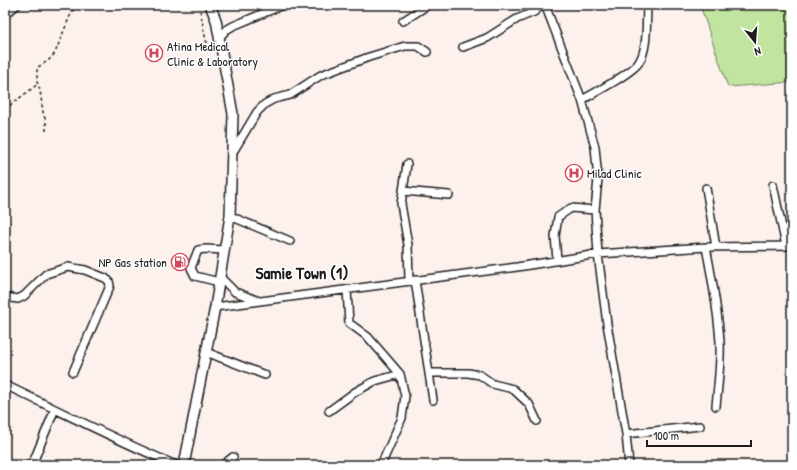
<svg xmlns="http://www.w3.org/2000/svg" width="797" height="470" font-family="'Patrick Hand',sans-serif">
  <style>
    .green { fill: #c1e59f; stroke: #6e805e }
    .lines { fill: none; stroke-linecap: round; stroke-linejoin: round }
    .minor-casing { stroke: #1c1c1c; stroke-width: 10 }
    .major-casing { stroke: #1c1c1c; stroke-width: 12 }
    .path { stroke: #1c1c1c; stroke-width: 1.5; stroke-dasharray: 3 3; stroke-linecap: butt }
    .minor { stroke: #fff; stroke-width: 7 }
    .major { stroke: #fff; stroke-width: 9 }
    .labels { text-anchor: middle; stroke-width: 3; stroke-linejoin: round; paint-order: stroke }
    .poi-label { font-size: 13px; fill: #1c1c1c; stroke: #fff; text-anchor: start }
    .district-label { font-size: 17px; font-weight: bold; fill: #1c1c1c; stroke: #fff }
  </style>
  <rect width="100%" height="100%" fill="#fcf1ed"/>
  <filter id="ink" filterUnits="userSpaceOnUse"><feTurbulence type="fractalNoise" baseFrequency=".025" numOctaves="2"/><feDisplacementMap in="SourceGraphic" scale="8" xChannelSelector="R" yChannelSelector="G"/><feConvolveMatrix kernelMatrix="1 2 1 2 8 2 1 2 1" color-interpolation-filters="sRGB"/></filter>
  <g filter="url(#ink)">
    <!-- green -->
    <path class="green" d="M700 5H792V82L728 87Z"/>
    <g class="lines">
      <defs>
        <path id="minor" d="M545 5 582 100 595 147 598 179 595 210 598 254 607 324 626 434 629 465
          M5 14 17 5
          M403 21 428 5
          M219 38 226 30 233 26 283 5
          M463 47 487 38 517 19 534 12 542 5
          M582 100C594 93 634 72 639 62 648 49 646 23 647 7
          M233 152 257 112 265 104 274 99 290 95 321 75 369 57 405 46H418L427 52
          M773 185 786 246
          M706 188 716 247
          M403 191 407 164
          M230 216 290 241
          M706 247C712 278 718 310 720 342 721 363 718 385 716 406
          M557 260 555 236 558 217 571 208 595 210
          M220 277 235 292 259 301
          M409 280 408 245 401 204 403 191 449 195
          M415 280 433 400
          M219 282 195 276 191 268 198 250 206 249 224 250
          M347 290 349 323 368 337 400 374 405 396 402 418 381 465
          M5 297 18 299 24 296 46 274 68 267 85 270 105 278 109 281 110 286 73 372
          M215 307 517 267 598 254 706 247 792 246
          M206 352 265 375
          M429 373H468L480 375 493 384 513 389 529 404 537 421
          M5 385C62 412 118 441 176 465
          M329 411 355 392 375 381 400 374
          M626 434 700 426
          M29 465 34 460 55 409
          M223 465 233 457"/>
        <path id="major" d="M184 465 215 307 230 216 233 114 216 20 210 5"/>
      </defs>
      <!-- minor casing -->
      <use href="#minor" class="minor-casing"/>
      <!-- major casing -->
      <use href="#major" class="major-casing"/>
      <!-- path -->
      <path class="path" d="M199 5 206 41 214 51
        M5 109 38 84
        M46 131V122L43 112 40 90 37 82V68L41 65 48 61 55 53 69 18 76 5"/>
      <!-- minor -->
      <use href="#minor" class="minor"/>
      <!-- major -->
      <use href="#major" class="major"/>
    </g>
  </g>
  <!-- icons -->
  <defs>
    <symbol id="hospital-ring" viewBox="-11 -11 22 22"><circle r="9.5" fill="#fff" stroke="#d1495b" stroke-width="1.5"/><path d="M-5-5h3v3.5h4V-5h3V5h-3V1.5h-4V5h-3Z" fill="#d1495b"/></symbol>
    <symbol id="fuel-ring" viewBox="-11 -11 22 22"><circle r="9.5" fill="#fff" stroke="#d1495b" stroke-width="1.5"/><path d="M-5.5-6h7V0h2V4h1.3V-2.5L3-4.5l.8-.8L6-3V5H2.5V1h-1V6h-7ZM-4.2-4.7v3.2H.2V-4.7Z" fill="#d1495b"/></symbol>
  </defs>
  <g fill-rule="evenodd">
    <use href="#hospital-ring" x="144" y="43" width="20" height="20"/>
    <use href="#hospital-ring" x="564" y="163" width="20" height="20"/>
    <use href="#fuel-ring" x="170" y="252" width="20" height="20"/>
  </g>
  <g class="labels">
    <!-- poi labels -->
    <g class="poi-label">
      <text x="167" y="51">Atina Medical<tspan x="167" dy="15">Clinic &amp; Laboratory</tspan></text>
      <text x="587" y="178">Milad Clinic</text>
      <text x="167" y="267" text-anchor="end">NP Gas station</text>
    </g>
    <!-- district labels -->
    <g class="district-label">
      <text x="302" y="279">Samie Town (1)</text>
    </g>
  </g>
  <!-- margin -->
  <rect width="797" height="470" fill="none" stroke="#fff" stroke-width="20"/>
  <rect x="10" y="10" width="777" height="450" fill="none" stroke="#1c1c1c" stroke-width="1.5" filter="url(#ink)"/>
  <!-- north arrow -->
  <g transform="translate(755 42) rotate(163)" stroke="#ffffff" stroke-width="3" paint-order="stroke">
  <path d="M0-3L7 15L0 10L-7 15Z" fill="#1c1c1c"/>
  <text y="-6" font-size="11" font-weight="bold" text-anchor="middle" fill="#1c1c1c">N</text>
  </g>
  <!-- scale -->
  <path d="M647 440v6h104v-6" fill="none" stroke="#1c1c1c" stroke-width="2"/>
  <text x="653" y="440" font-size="12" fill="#1c1c1c" stroke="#ffffff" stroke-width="3" paint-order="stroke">100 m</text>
</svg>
